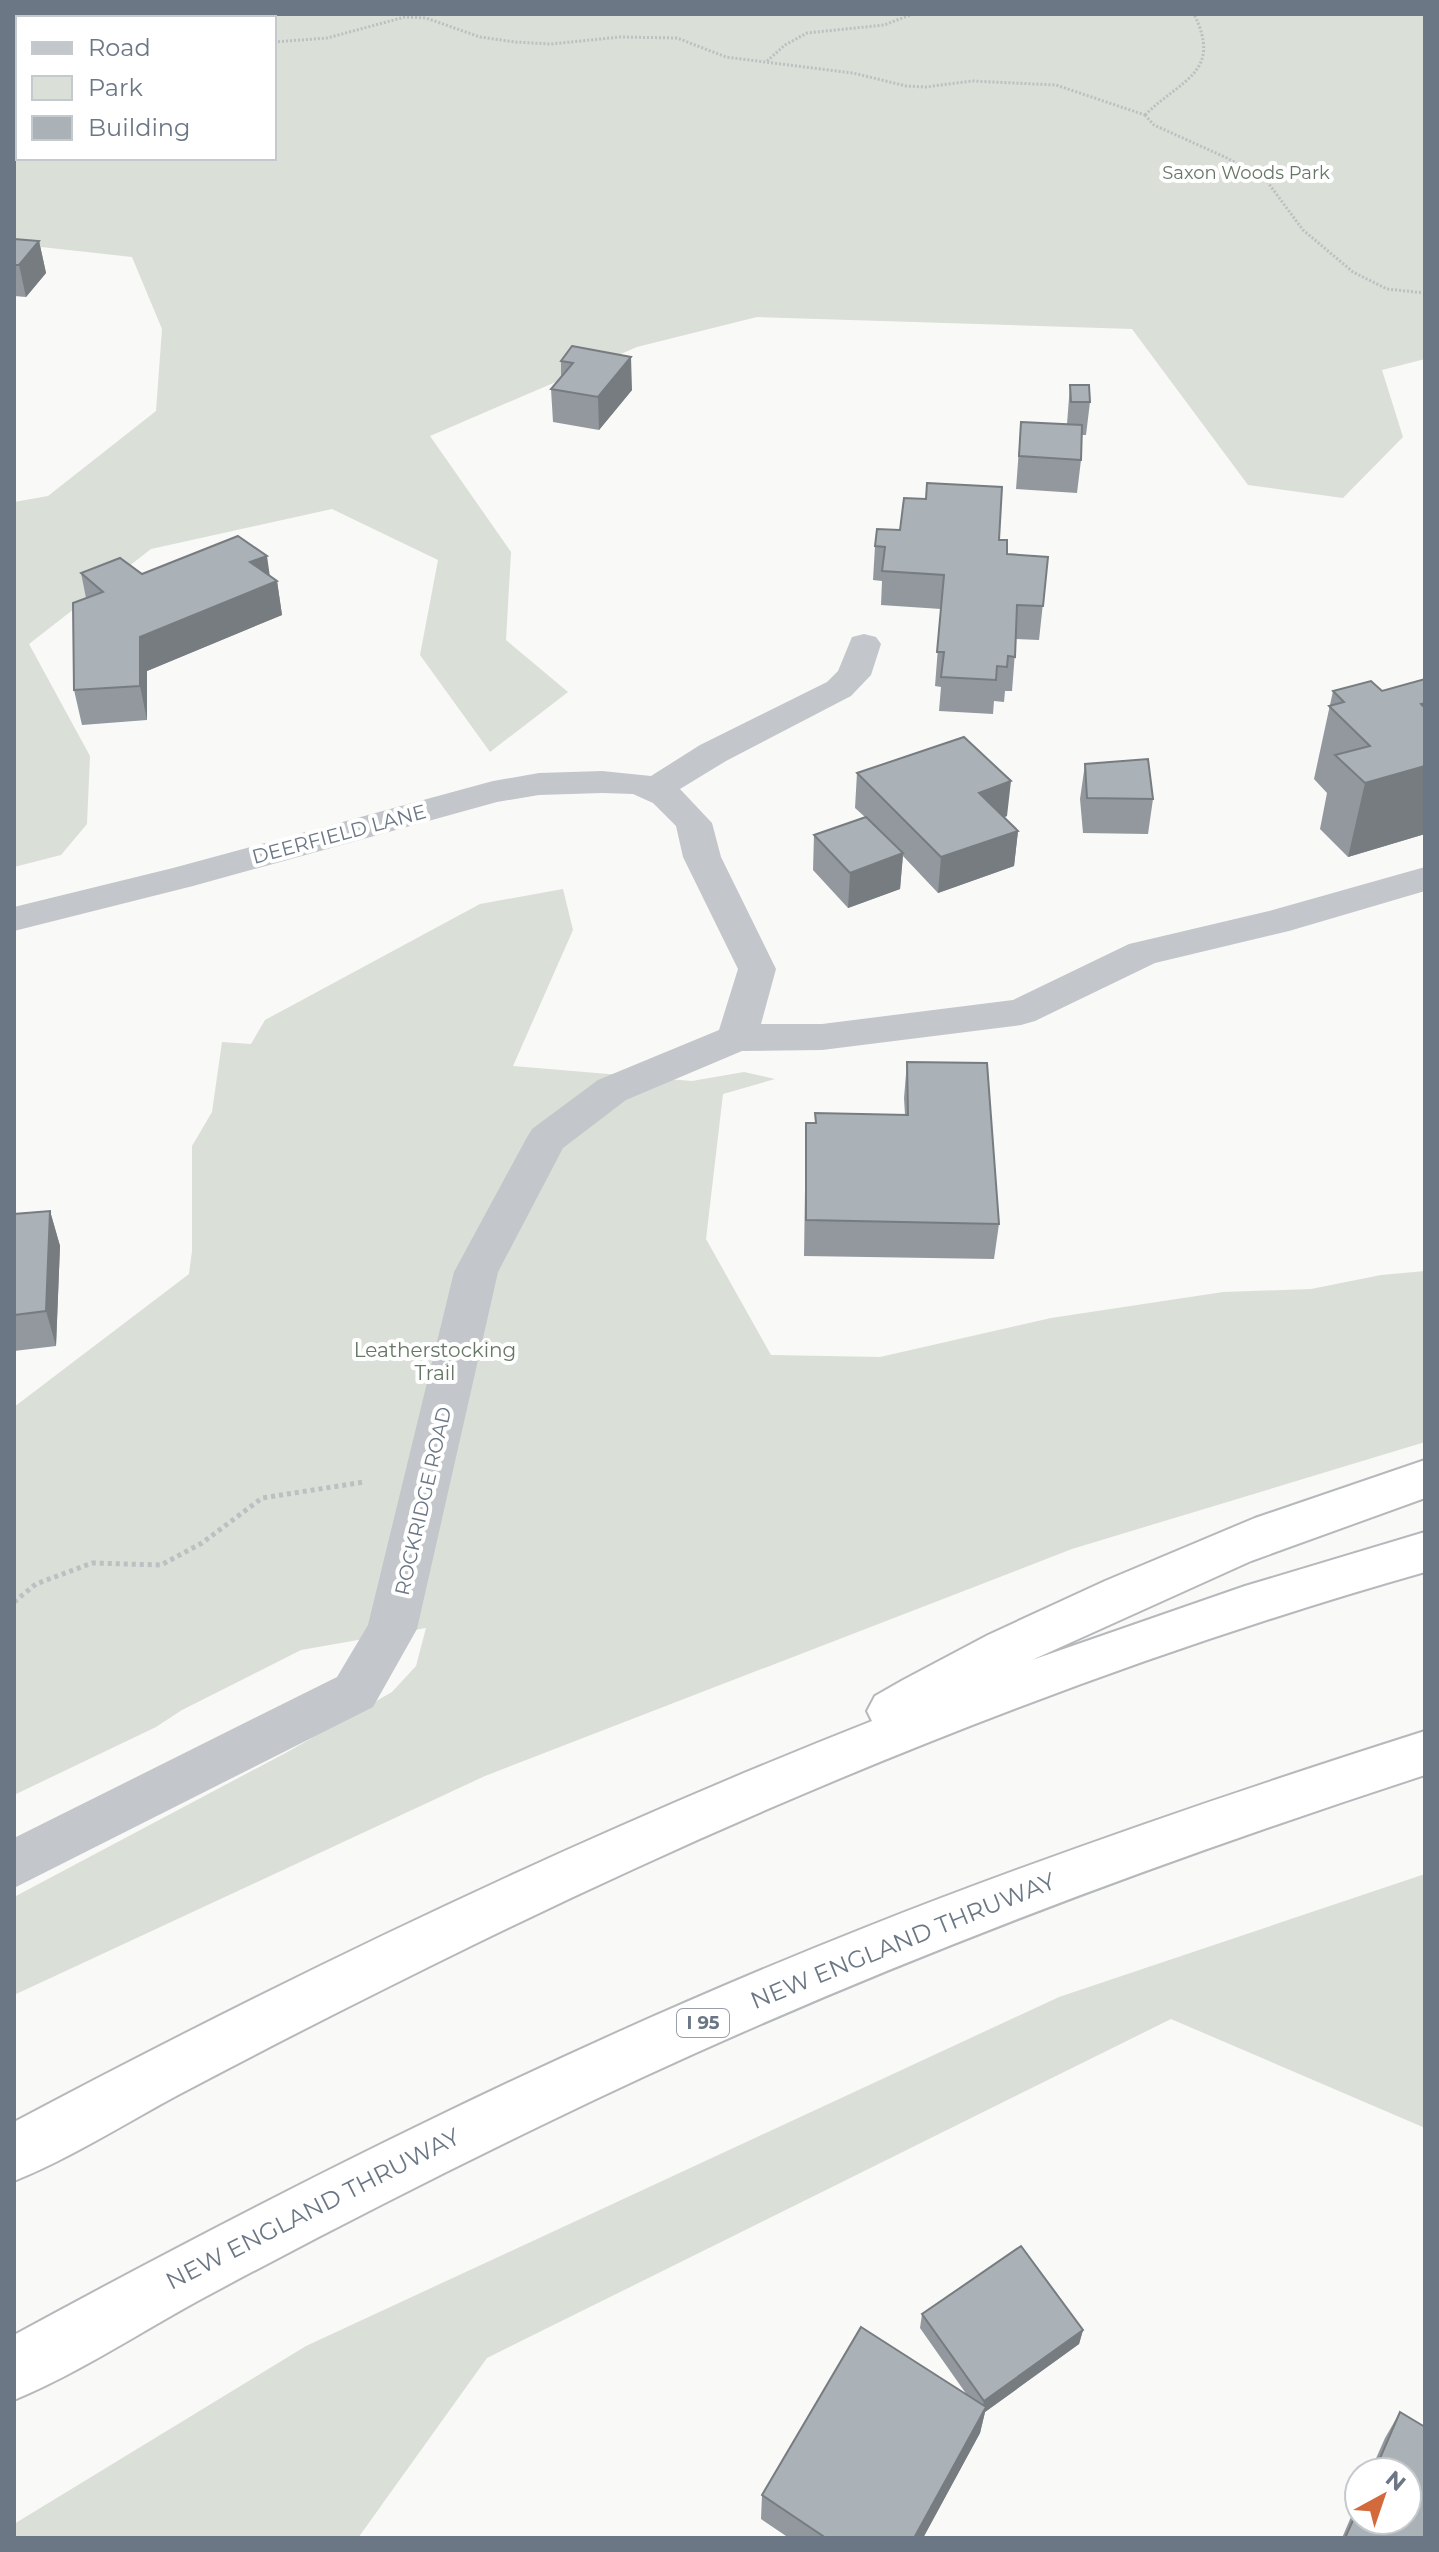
<svg xmlns="http://www.w3.org/2000/svg" width="1439" height="2552" font-family="Montserrat,sans-serif">
  <style>
    .green { fill: #dadfd8; fill-rule: evenodd }
    .lines { fill: none; stroke-linecap: round; stroke-linejoin: round }
    .highway-casing { stroke: #b6b9bc; stroke-width: 4 }
    .path-far1 { stroke: #bdbfc2; stroke-width: 3; stroke-dasharray: 2 2; stroke-linecap: butt }
    .path { stroke: #bdbfc2; stroke-width: 5; stroke-dasharray: 4 4; stroke-linecap: butt }
    .minor { fill: #c3c6ca; fill-rule: evenodd }
    .highway { fill: #fff; fill-rule: evenodd }
    .wall { fill: #92989d }
    .shaded-wall { fill: #777c80 }
    .building { fill: #aab1b7; stroke: #777c80; stroke-width: 2 }
    .labels { text-anchor: middle; stroke-width: 8; stroke-linejoin: round; paint-order: stroke }
    .far-park-label { font-size: 18px; fill: #667765; stroke: #fff }
    .shield { fill: #fff; stroke: #97a0aa; stroke-width: 2 }
    .shield-label { font-size: 18px; font-weight: bold; fill: #6b7785 }
    .street-label { font-size: 20px; fill: #6b7785; stroke: #fff }
    .park-label { font-size: 20px; fill: #667765; stroke: #fff }
    .near-street-label { font-size: 24px; fill: #6b7785; stroke: #fff }
  </style>
  <rect width="100%" height="100%" fill="#f9f9f7"/>
  <!-- green -->
  <path class="green" d="M14 14H1425V359L1382 370 1403 437 1343 498 1248 485 1132 329 757 317 637 347 430 436 511 552 506 640 568 692 490 752 420 655 438 560 332 509 151 549 29 644 90 756 87 824 61 855 14 867V502L48 496 156 411 162 329 132 257 14 244ZM18 18H274V158H18Z
    M563 889 573 930 513 1066 692 1081 744 1072 775 1079 723 1094 706 1239 771 1355 880 1357 1051 1318 1223 1292 1311 1289 1381 1275 1425 1271V1442L1072 1549 485 1776 14 1995V1897L291 1750 392 1692 416 1666 426 1628 301 1650 182 1710 156 1727 14 1795V1407L189 1274 192 1251V1146L212 1112 222 1042 251 1044 265 1020 480 904Z
    M1425 1874V2128L1171 2019 487 2358 358 2538H14V2524L306 2346 1059 1997Z"/>
  <g class="lines">
    <defs>
      <path id="highway" d="M1425 1460V1498L1251 1561 1032 1660 1245 1586 1425 1532V1572C1098 1665 780 1795 475 1944 375 1993 276 2043 178 2095 124 2124 71 2158 14 2181V2122C293 1974 578 1837 872 1721L867 1711 875 1696 903 1680 988 1635 1105 1581 1255 1518Z
        M1425 1731V1775C1124 1873 829 1985 544 2124 430 2179 317 2237 205 2297 142 2331 81 2372 14 2400V2335C290 2185 571 2044 864 1928 1049 1855 1236 1791 1425 1731Z"/>
    </defs>
    <!-- highway casing -->
    <use href="#highway" class="highway-casing"/>
    <!-- path-far1 -->
    <path class="path-far1" d="M274 42 327 38 405 17 426 18 480 37 515 42 551 44 620 37 677 38 726 57 853 73 906 86 926 87 972 81 1056 85 1145 115
      M767 61 785 45 807 33 884 25 913 14
      M14 77 18 76
      M1145 115 1154 125 1227 158 1266 180 1303 230 1353 272 1387 289 1425 293
      M1145 115C1181 79 1223 73 1194 14"/>
    <!-- path -->
    <path class="path" d="M14 1602 36 1584 92 1563 161 1565 202 1543 262 1498 364 1482"/>
    <!-- minor -->
    <path class="minor" d="M864 634 876 637 881 644 871 675 851 696 726 761 680 789 712 823 721 857 776 969 761 1024H822L1013 1000 1129 944 1269 911 1425 867V891L1289 931 1155 963 1035 1021 1021 1025 822 1050 742 1051 626 1100 563 1148 498 1272 417 1629 373 1707 14 1888V1838L337 1677 368 1625 454 1272 526 1139 532 1129 598 1080 719 1030 738 969 683 857 676 826 653 803 633 794 602 793 539 795 497 802 193 886 14 931V907L173 868 493 781 539 773 602 771 651 776 700 745 827 682 838 671 852 637Z"/>
    <!-- highway -->
    <use href="#highway" class="highway"/>
  </g>
  <!-- wall -->
  <path class="wall" d="M14 239 39 241 46 273 26 297 14 296Z
    M572 346 632 390 599 430 553 422 551 389 561 377V361Z
    M1070 385 1090 402 1086 435H1082L1081 460 1077 493 1016 489 1021 422 1067 424Z
    M999 540 1007 554 1048 557 1039 640 1016 639 1012 691H1005L1004 702 994 701 993 714 939 711 941 687 935 686 941 609 881 605 882 581 873 580 875 546Z
    M81 573 270 576 277 581 282 615 147 671V720L82 725 74 690 86 598Z
    M1425 679V834L1348 857 1320 829 1327 793 1314 779 1333 691H1382Z
    M1085 764 1153 799 1148 834 1083 833 1080 799Z
    M857 773 1007 816 1004 817 1018 831 1014 866 938 893 903 856 900 889 848 908 813 870 814 835 865 817 855 808Z
    M907 1062 999 1224 994 1259 804 1256 806 1123H815V1113L905 1115 904 1098Z
    M50 1211 60 1246 56 1346 14 1351V1214Z
    M922 2314 1083 2330 1079 2344 985 2412 980 2433 923 2538H789L761 2519 762 2495 967 2395 920 2328Z
    M1400 2412 1425 2538H1342L1359 2498V2520L1407 2472H1370L1385 2438Z"/>
  <!-- shaded-wall -->
  <path class="shaded-wall" d="M39 241 46 273 26 297 19 265Z
    M631 357 632 390 599 430 598 397Z
    M267 556 271 584 277 581 282 615 147 671V720L140 686V637L250 562Z
    M1425 703V834L1348 857 1365 783 1421 704Z
    M1011 781 1007 816 975 828 979 793Z
    M1018 831 1014 866 938 893 941 857Z
    M903 853 900 889 848 908 850 873Z
    M50 1211 60 1246 56 1346 46 1311Z
    M1083 2330 1079 2344 985 2412 980 2433 923 2538H914L981 2414 984 2401Z"/>
  <!-- building -->
  <path class="building" d="M14 239 39 241 19 265H14Z
    M572 346 631 357 598 397 551 389 573 363 561 361Z
    M1070 385H1089L1090 402H1071Z
    M1021 422 1082 425 1081 460 1019 456Z
    M927 483 1002 487 999 540H1007V554L1048 557 1043 606 1017 605 1015 657 1008 656 1007 667 997 666 996 680 941 677 944 652H937L944 575 882 571 885 547 875 546 877 529 900 530 904 498 926 499Z
    M238 536 267 556 250 562 277 581 140 637V686L74 690 73 603 103 592 81 573 120 558 142 574Z
    M1425 679V703L1421 704 1425 708V766L1365 783 1335 755 1370 746 1329 706 1344 702 1333 691 1371 681 1382 691Z
    M964 737 1011 781 979 793 1018 831 941 857 857 773Z
    M1148 759 1153 799 1087 798 1085 764Z
    M866 817 903 853 850 873 814 835Z
    M907 1062 987 1063 999 1224 806 1220V1123H816L815 1113 908 1115Z
    M50 1211 46 1311 14 1315V1214Z
    M1021 2246 1083 2330 984 2401 922 2314Z
    M861 2327 986 2407 914 2538H826L762 2495Z
    M1400 2412 1425 2427V2538H1345L1359 2507V2520H1407V2472H1374Z"/>
  <g class="labels">
    <!-- far-park labels -->
    <g class="far-park-label">
      <text x="1246" y="179">Saxon Woods Park</text>
    </g>
    <!-- shield labels -->
    <rect class="shield" x="677" y="2009" width="52" height="28" rx="6"/>
    <g class="shield-label">
      <text x="703" y="2029">I 95</text>
    </g>
    <!-- street labels -->
    <g class="street-label">
      <text transform="translate(339 834) rotate(-15)" y="7">DEERFIELD LANE</text>
      <text transform="translate(423 1501) rotate(-77)" y="7">ROCKRIDGE ROAD</text>
    </g>
    <!-- park labels -->
    <g class="park-label">
      <text x="435" y="1357">Leatherstocking<tspan x="435" dy="23">Trail</tspan></text>
    </g>
    <!-- near-street labels -->
    <g class="near-street-label">
      <text transform="translate(903 1941) rotate(-22)" y="8">NEW ENGLAND THRUWAY</text>
      <text transform="translate(313 2209) rotate(-27)" y="8">NEW ENGLAND THRUWAY</text>
    </g>
  </g>
  <!-- border -->
  <rect width="1439" height="2552" fill="none" stroke="#6b7785" stroke-width="32"/>
  <!-- legend -->
  <rect x="16" y="16" width="260" height="144" fill="#ffffff" stroke="#c4c9ce" stroke-width="2"/>
  <rect x="32" y="42" width="40" height="12" fill="#c3c6ca" stroke="#c4c9ce" stroke-width="2"/>
  <text x="88" y="56" font-size="24" fill="#6b7785">Road</text>
  <rect x="32" y="76" width="40" height="24" fill="#dadfd8" stroke="#c4c9ce" stroke-width="2"/>
  <text x="88" y="96" font-size="24" fill="#6b7785">Park</text>
  <rect x="32" y="116" width="40" height="24" fill="#aab1b7" stroke="#c4c9ce" stroke-width="2"/>
  <text x="88" y="136" font-size="24" fill="#6b7785">Building</text>
  <!-- north arrow -->
  <g transform="translate(1383 2496) rotate(40)"><circle r="38" fill="#ffffff" stroke="#c4c9ce" stroke-width="2"/>
  <path d="M0-6L14 30L0 20L-14 30Z" fill="#d36a3c"/>
  <text y="-12" font-size="22" font-weight="bold" text-anchor="middle" fill="#6b7785">N</text>
  </g>
</svg>
